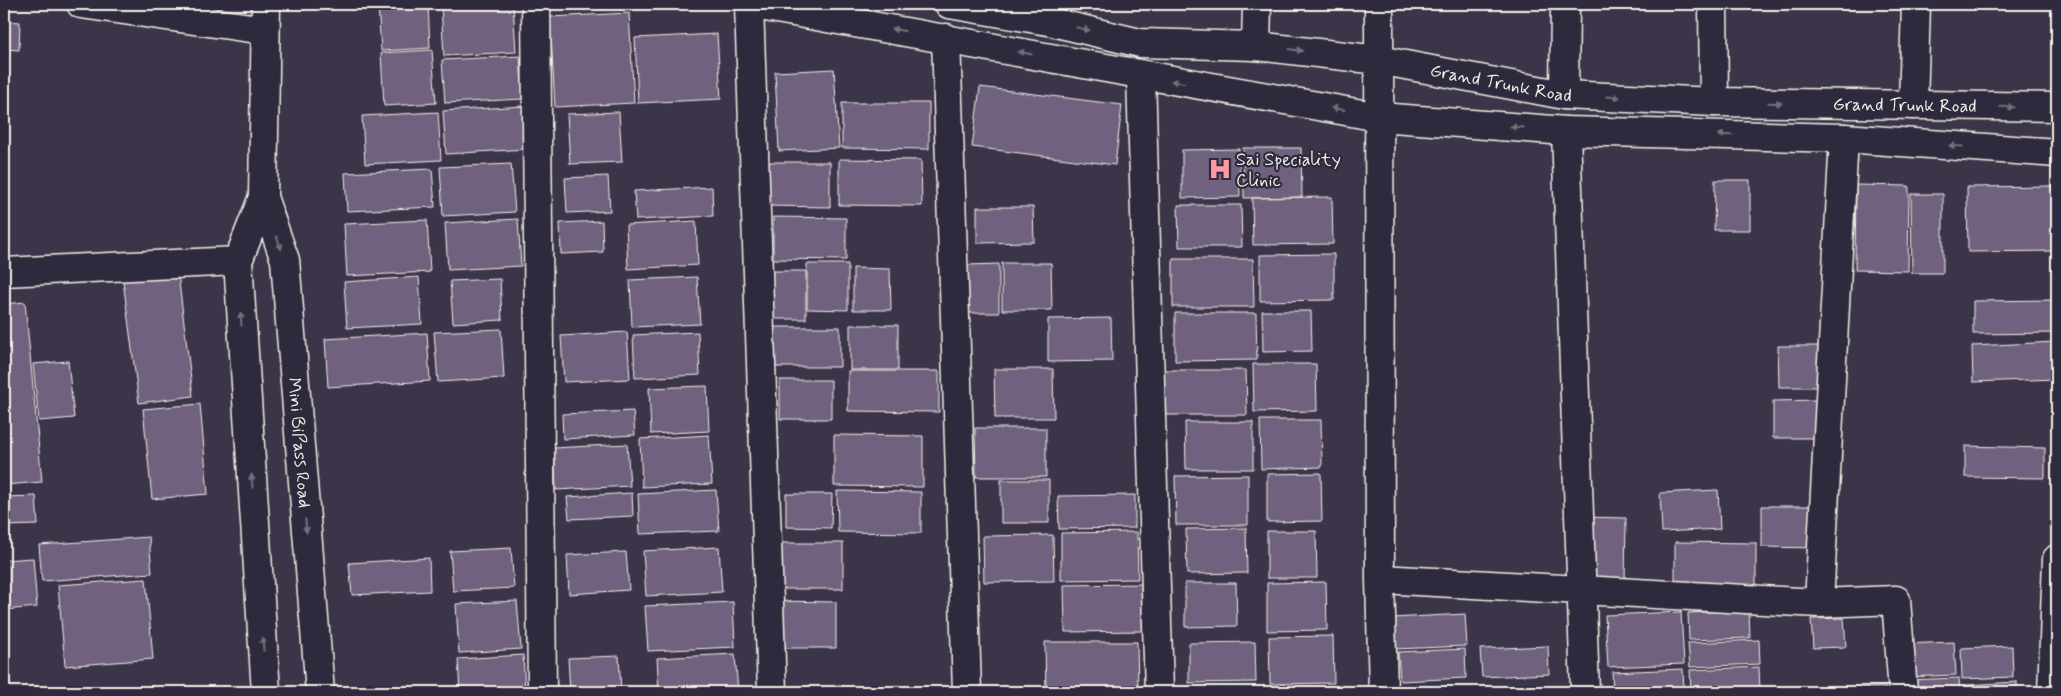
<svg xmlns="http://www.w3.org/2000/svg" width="2061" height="696" font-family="Mynerve,sans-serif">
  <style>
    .building { fill: #6f627f; stroke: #f4f1e8 }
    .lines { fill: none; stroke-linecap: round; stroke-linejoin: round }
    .street-casing { stroke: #f4f1e8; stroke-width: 31 }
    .secondary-casing { stroke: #f4f1e8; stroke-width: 31 }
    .street { stroke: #2f2a3d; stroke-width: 28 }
    .secondary { stroke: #2f2a3d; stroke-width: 28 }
    .oneway { fill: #747079 }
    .labels { text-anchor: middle; stroke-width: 4.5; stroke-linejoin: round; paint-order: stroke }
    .street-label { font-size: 18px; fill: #f4f1e8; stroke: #2f2a3d }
    .poi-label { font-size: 18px; fill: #f4f1e8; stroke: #2f2a3d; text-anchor: start }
  </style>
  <rect width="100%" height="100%" fill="#3c354a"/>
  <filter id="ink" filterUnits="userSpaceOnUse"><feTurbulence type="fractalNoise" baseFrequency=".02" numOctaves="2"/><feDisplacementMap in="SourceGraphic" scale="10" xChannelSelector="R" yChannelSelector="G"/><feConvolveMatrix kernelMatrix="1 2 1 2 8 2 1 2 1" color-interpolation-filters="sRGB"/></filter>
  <g filter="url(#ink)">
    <!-- building -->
    <path class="building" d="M378 4H428L430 48 381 51Z
      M480 4H513L516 52 444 56 441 6Z
      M629 13 634 103 555 107 550 17Z
      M4 21 20 22 19 50 4 49Z
      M717 34 721 99 638 103 635 38Z
      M432 50 436 103 384 106 381 53Z
      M520 56 523 99 445 103 442 60Z
      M834 69 839 148 779 151 775 72Z
      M980 87 1122 105 1115 165 972 147Z
      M842 103H929V149L842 148Z
      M524 106 526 149 446 154 443 111Z
      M438 112 441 160 365 164 362 116Z
      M619 112 622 162 570 164 567 114Z
      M1243 148H1301L1302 197 1244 198Z
      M1239 149 1240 197 1182 198V150Z
      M839 159 921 160 922 206 839 205Z
      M763 162H830V207L763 206Z
      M511 164 515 212 443 216 440 167Z
      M432 169 435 207 347 211 345 173Z
      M608 176 610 211 567 213 565 178Z
      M1715 180H1750V230H1714Z
      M1856 185 1909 186 1908 271 1855 270Z
      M2057 186V251L1968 252 1967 187Z
      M712 187 713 216 636 220 634 191Z
      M1911 194H1943V273H1912Z
      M1332 197 1333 244 1253 245 1252 198Z
      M1178 205H1241L1242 247H1179Z
      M977 207H1033L1034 242 977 243Z
      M773 217 846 218V260L773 259Z
      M518 219 521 266 448 270 445 223Z
      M427 220 430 272 347 276 344 224Z
      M602 221 603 252 561 254 560 223Z
      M696 221 698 265 628 269 626 225Z
      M1334 254V300L1260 301V255Z
      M1173 259H1253L1254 307H1173Z
      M1002 263H1051L1052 310H1002Z
      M807 264H848V310L807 309Z
      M999 264V313H967V265Z
      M177 266 193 396 139 403 122 273Z
      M853 268 890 269 891 310H853Z
      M762 271H806V319H762Z
      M419 277 422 324 347 328 344 282Z
      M697 277 700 324 632 327 630 280Z
      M500 279 502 320 453 323 450 281Z
      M2056 300 2057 333 1973 334V301Z
      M25 302 42 482 4 485V304Z
      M1262 311H1311L1312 351 1263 352Z
      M1175 313H1256L1257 360 1175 361Z
      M1111 318 1112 361 1048 362V319Z
      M850 325H898V370H850Z
      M764 327H840V367H764Z
      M501 329 504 378 438 382 434 332Z
      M627 332 630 379 564 382 561 336Z
      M698 332 700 375 635 378 633 335Z
      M427 333 430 381 328 387 325 339Z
      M2056 342 2057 379 1973 382 1972 346Z
      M1778 346H1824V387H1779Z
      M68 361 74 418 39 421 33 364Z
      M1253 364H1316L1317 411 1254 412Z
      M994 369H1053L1054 418H995Z
      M1163 370H1246L1247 415H1164Z
      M848 371H939V412L848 411Z
      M780 380H831V419H780Z
      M707 386 709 431 651 434 649 388Z
      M1816 400 1817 438H1773V401Z
      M200 404 208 494 152 499 143 409Z
      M633 411 635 435 563 439 562 414Z
      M1260 420H1321L1322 467 1261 469Z
      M1185 422H1253V469H1186Z
      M975 428H1046V477H976Z
      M709 435 712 484 642 487 640 439Z
      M834 435 923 436V487L834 486Z
      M627 444 630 486 556 490 554 448Z
      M1965 446 2045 448V478L1965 477Z
      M1321 473 1322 521 1267 522V474Z
      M1248 475V525H1176L1175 476Z
      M1001 480H1049V523H1001Z
      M716 490 719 531 640 534 638 494Z
      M1718 490 1720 529 1662 532 1660 493Z
      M837 491 921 492V533L838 532Z
      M632 493 633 516 569 519 567 497Z
      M786 494H832L831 528 786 527Z
      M1135 495V528L1059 529 1058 496Z
      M36 496 38 525 4 526V497Z
      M1762 506H1819V548L1762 547Z
      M1585 517 1626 518 1625 583H1584Z
      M1246 528 1247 573 1187 574 1186 529Z
      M1267 531H1316L1317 578H1267Z
      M1137 532 1138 579 1061 580V533Z
      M1053 535 1054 581 984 582 983 536Z
      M149 537 152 573 42 581 39 545Z
      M1675 542 1756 543V587H1675Z
      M779 543H843V589H780Z
      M719 547 722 592 646 596 643 551Z
      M511 548 514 588 453 591 450 551Z
      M626 552 629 590 569 594 567 555Z
      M33 558 37 607 4 610V560Z
      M429 558 430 591 352 595 349 563Z
      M146 579 153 659 65 666 58 585Z
      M1326 582 1327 630 1267 631V583Z
      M1185 583H1236L1237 626 1185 627Z
      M1144 584V631L1065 632 1064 585Z
      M517 601 521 649 459 653 456 604Z
      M772 601 836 602V648H772Z
      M733 602 735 647 648 651 645 606Z
      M1749 610 1750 638 1689 640 1688 613Z
      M1681 612 1684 664 1608 667 1605 615Z
      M1465 614 1467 646 1394 649 1393 618Z
      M1844 618 1846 647 1813 648 1811 619Z
      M1333 636 1334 683 1270 684 1269 637Z
      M1759 640 1760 664 1690 667 1688 643Z
      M1045 642H1137L1138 692H1046Z
      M1255 642 1256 682 1189 683V643Z
      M1954 642 1956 675 1906 677 1904 644Z
      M1548 646 1549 674 1482 677 1480 649Z
      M2012 646 2013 677 1962 679 1961 648Z
      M1465 649 1466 678 1400 681 1398 652Z
      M735 654 738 692H659L657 658Z
      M523 655 525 692H460L458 659Z
      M619 656 621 692H570L568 658Z
      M1759 667 1760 691 1691 692 1690 670Z
      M1683 669 1684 692H1613L1612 672Z
      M1959 678 1960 692H1908L1907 680Z
      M2017 682V692H1967L1966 685Z
      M1885 687V692H1847V688Z"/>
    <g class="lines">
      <defs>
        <path id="street" d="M81 4 265 30
          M536 4 542 692
          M749 4 772 692
          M1379 4 1380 579 1383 692
          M1713 4 1714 102
          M946 38 967 692
          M1256 46 1257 4
          M1141 75 1159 692
          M1564 95 1565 4
          M1913 105 1916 4
          M1566 131 1585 692
          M4 272 238 261
          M1380 579 1819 603 1844 138
          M1819 603 1896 600 1903 692
          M2052 692 2057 559"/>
        <g id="secondary">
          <path d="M266 4 263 197 238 261 266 692"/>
          <path d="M749 4 1379 117 1566 131 1844 138 2057 153"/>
          <path id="s1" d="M949 4 1048 21 1140 43 1256 46 1379 60 1564 95 1714 102 2057 107"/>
          <path id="s2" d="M263 197 285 260 320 692"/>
        </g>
      </defs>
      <!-- street casing -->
      <use href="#street" class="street-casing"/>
      <!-- secondary casing -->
      <use href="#secondary" class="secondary-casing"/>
      <!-- street -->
      <use href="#street" class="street"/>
      <!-- secondary -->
      <use href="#secondary" class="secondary"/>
    </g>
    <!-- one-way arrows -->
    <defs><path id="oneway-solid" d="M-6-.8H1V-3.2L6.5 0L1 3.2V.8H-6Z" transform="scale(1.25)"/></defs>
    <g class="oneway">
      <use href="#oneway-solid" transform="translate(1083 29) rotate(13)"/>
      <use href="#oneway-solid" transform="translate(898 30) rotate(-170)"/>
      <use href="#oneway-solid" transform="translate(1296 50) rotate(7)"/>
      <use href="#oneway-solid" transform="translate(1025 53) rotate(-169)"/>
      <use href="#oneway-solid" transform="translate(1178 82) rotate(-170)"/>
      <use href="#oneway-solid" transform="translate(1613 97) rotate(3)"/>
      <use href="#oneway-solid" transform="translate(1775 103) rotate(1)"/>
      <use href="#oneway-solid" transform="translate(2007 107) rotate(1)"/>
      <use href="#oneway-solid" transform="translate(1338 109) rotate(-170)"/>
      <use href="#oneway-solid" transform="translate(1517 127) rotate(-176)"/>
      <use href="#oneway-solid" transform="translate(1725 135) rotate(-179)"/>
      <use href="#oneway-solid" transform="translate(1956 146) rotate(-176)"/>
      <use href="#oneway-solid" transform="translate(279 243) rotate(70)"/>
      <use href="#oneway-solid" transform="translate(241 319) rotate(-94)"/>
      <use href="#oneway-solid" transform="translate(252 481) rotate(-94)"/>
      <use href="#oneway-solid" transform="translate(306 526) rotate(85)"/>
      <use href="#oneway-solid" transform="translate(263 644) rotate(-94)"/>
    </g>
  </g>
  <!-- icons -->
  <defs>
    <symbol id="hospital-bare" viewBox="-9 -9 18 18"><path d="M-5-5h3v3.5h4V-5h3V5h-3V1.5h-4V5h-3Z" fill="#ff9aa2" stroke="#2f2a3d" stroke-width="2.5" paint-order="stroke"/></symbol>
  </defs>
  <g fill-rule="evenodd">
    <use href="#hospital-bare" x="1204" y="153" width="32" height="32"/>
  </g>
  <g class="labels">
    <!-- street labels -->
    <g class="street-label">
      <text dy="6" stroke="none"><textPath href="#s1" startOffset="559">Grand Trunk Road</textPath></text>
      <text dy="6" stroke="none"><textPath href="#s1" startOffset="964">Grand Trunk Road</textPath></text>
      <text dy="6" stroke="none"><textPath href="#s2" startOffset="250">Mini BiPass Road</textPath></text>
    </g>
    <!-- poi labels -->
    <g class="poi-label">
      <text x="1236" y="165">Sai Speciality<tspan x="1236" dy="21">Clinic</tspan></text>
    </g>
  </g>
  <!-- margin -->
  <rect width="2061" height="696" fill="none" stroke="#2f2a3d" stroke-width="20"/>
  <rect x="10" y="10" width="2041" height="676" fill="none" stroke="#f4f1e8" stroke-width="2" filter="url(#ink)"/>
</svg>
